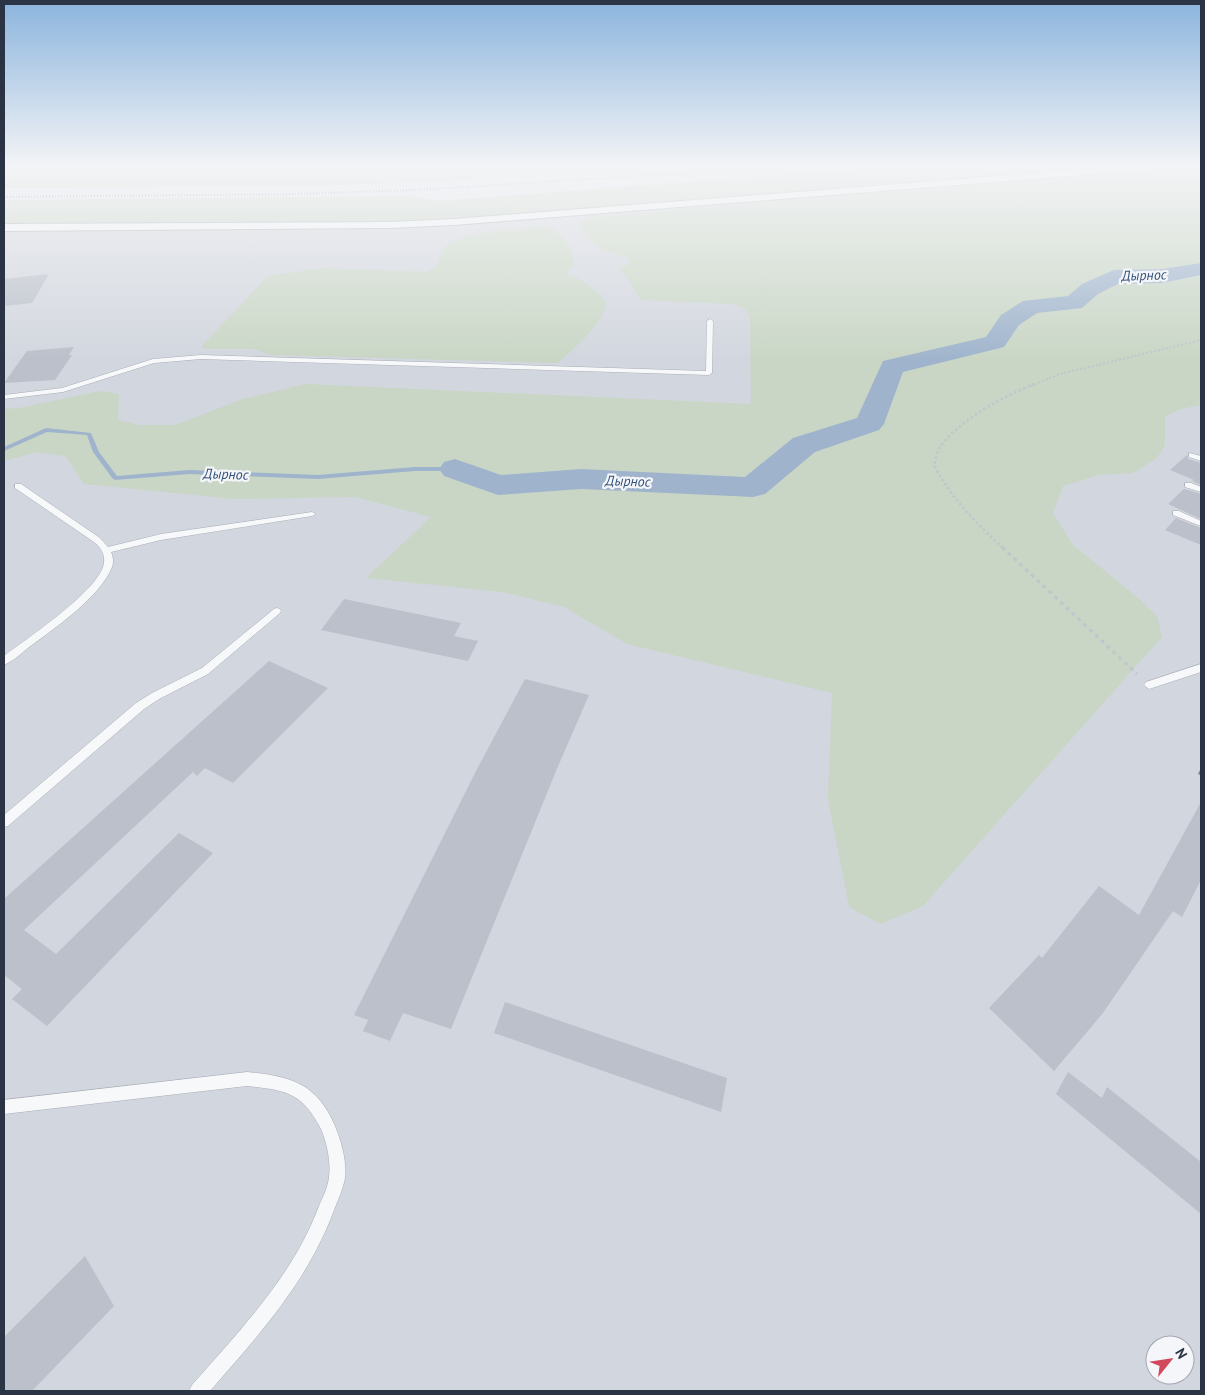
<svg xmlns="http://www.w3.org/2000/svg" width="1205" height="1395" font-family="'PT Sans',sans-serif">
  <style>
    .built { fill: #d2d6de; fill-rule: evenodd }
    .green { fill: #c9d6c5 }
    .lines { fill: none; stroke-linecap: round; stroke-linejoin: round }
    .stream { fill: #9fb4cc; fill-rule: evenodd }
    .river { fill: #9fb4cc; fill-rule: evenodd }
    .building { fill: #bbc0ca }
    .service-casing { stroke: #a9aeb7; stroke-width: 1 }
    .tertiary-casing { stroke: #a9aeb7; stroke-width: 2 }
    .path-far2 { stroke: #c2c5cb; stroke-width: 2; stroke-dasharray: 2 2; stroke-linecap: butt }
    .path-far1 { stroke: #c2c5cb; stroke-width: 2.5; stroke-dasharray: 2.5 2.5; stroke-linecap: butt }
    .path { stroke: #c2c5cb; stroke-width: 3; stroke-dasharray: 4 4; stroke-linecap: butt }
    .service { fill: #f7f8fa; fill-rule: evenodd }
    .tertiary { fill: #f7f8fa; fill-rule: evenodd }
    .rail-far1 { stroke: #7d8696; stroke-width: 2; stroke-dasharray: 1 2; stroke-linecap: butt }
    .rail { stroke: #7d8696; stroke-width: 4.5; stroke-dasharray: 3 6; stroke-linecap: butt }
    .labels { text-anchor: middle; stroke-width: 4.5; stroke-linejoin: round; paint-order: stroke }
    .far-water-label { font-size: 14px; font-style: italic; fill: #34527a; stroke: #f4f6f9 }
  </style>
  <rect width="100%" height="100%" fill="#e4e7ec"/>
  <!-- built -->
  <path class="built" d="M1201 165V1391H4V231L390 228 454 225ZM1155 1345H1185V1375H1155Z"/>
  <!-- green -->
  <path class="green" d="M4 165H721L430 182 312 186 4 188Z
    M907 165H1152L426 221 4 225V200L409 196 438 201Z
    M1201 165V405L1181 409 1165 416V445L1157 458 1133 473 1099 475 1063 486 1053 513 1073 545 1137 597 1157 616 1162 637 923 906 880 924 849 907 828 800 832 693 627 644 564 607 503 592 366 578 431 517 355 497 234 499 84 484 65 456 37 452 4 461V409L19 408 100 391 119 394 118 420 139 425H175L243 399 306 384 751 404 750 318 745 309 734 304 641 300C632 289 629 277 619 269L629 264V260C623 254 615 254 606 251 593 246 586 234 577 223L587 218 795 198Z
    M552 227C564 237 574 250 574 266L568 271V276C580 277 584 282 594 290 598 293 603 297 605 301 611 317 570 352 559 362L555 363 271 355 254 349H207L201 347 266 278 273 275 323 268 425 272 435 268C438 261 441 252 445 247 460 230 529 229 552 227Z"/>
  <g class="lines">
    <!-- stream -->
    <path class="stream" d="M46 428 91 433 99 452 117 476 189 470 318 475 415 467H455L458 469 455 471H415L318 479 189 474 115 480 113 479 93 452 87 435 47 432 4 451V447Z"/>
    <!-- river -->
    <path class="river" d="M1201 263V275L1162 283 1118 284 1098 294 1082 308 1037 313 1019 325 1004 347 903 372 884 424 879 430 815 452 765 494 753 497 581 489 498 495 444 476 439 469 444 462 455 459 501 475 581 469 745 477 793 438 857 418 883 361 986 337 1001 315 1023 301 1068 296 1082 284 1114 270 1162 269Z"/>
  </g>
  <!-- building -->
  <path class="building" d="M49 274 32 303 4 306V279Z
    M74 347 69 355H72L55 380 4 383 27 351Z
    M1187 455 1188 459 1201 463V485L1192 481 1194 480 1170 470Z
    M1184 489 1201 494V519L1168 504Z
    M1176 518 1201 528V545L1165 530Z
    M344 599 461 623 454 636 478 641 468 661 321 630Z
    M269 661 328 688 233 783 205 768 197 776 193 772 24 930 56 954 179 833 213 853 47 1026 12 999 22 989 4 975V899Z
    M525 679 589 695 556 771 451 1029 403 1013 390 1041 363 1031 368 1020 354 1015 476 771Z
    M1201 802V880L1182 917 1173 911 1103 1013 1054 1071 989 1008 1039 955 1042 958 1099 886 1139 915Z
    M505 1002 727 1078 721 1112 494 1033Z
    M1068 1072 1102 1098 1107 1087 1201 1162V1214L1056 1094Z
    M85 1256 114 1306 32 1391H4V1337Z"/>
  <g class="lines">
    <defs>
      <path id="service" d="M710 319 713 321 712 373 709 375 201 359 154 363 63 392 4 399V395L62 388 153 359 201 355 706 371 707 321Z
        M1189 453 1201 456V461L1189 457Z
        M1185 483H1191L1201 487V492L1185 487Z
        M15 484H21L100 538 108 547 161 534 312 512 316 514 312 516 161 540 111 552C113 557 114 562 112 567 101 596 54 629 29 647 22 653 13 661 4 665V656C25 640 103 588 104 562 105 553 100 547 94 542L15 488Z
        M1173 511H1179L1201 521V526L1173 515Z
        M277 608 280 609 281 611 280 613 208 674 159 699 144 709 8 826 4 827V815L136 703 152 693 202 668 274 609Z
        M1201 664V672L1149 689 1144 685 1146 682Z
        M247 1072C290 1076 317 1083 335 1126 341 1141 347 1161 345 1178 343 1189 338 1200 334 1210 308 1281 259 1335 210 1391H189L192 1385C240 1330 293 1276 319 1206 323 1197 328 1187 329 1177 331 1162 327 1143 321 1129 302 1092 285 1090 247 1086L4 1114V1100Z"/>
      <path id="tertiary" d="M1139 165H1176L1171 168 454 225 391 228 4 231V224L391 222 454 219Z"/>
    </defs>
    <!-- service casing -->
    <use href="#service" class="service-casing"/>
    <!-- tertiary casing -->
    <use href="#tertiary" class="tertiary-casing"/>
    <!-- path-far2 -->
    <path class="path-far2" d="M1031 386 1060 374 1201 340"/>
    <!-- path-far1 -->
    <path class="path-far1" d="M1003 548C976 523 951 498 934 465 936 459 937 451 940 447 961 419 1002 397 1034 384"/>
    <!-- path -->
    <path class="path" d="M1002 547 1137 674"/>
    <!-- service -->
    <use href="#service" class="service"/>
    <!-- tertiary -->
    <use href="#tertiary" class="tertiary"/>
    <!-- rail-far1 -->
    <path class="rail-far1" d="M4 197 296 194 416 190 815 165"/>
    <!-- rail -->
    <path class="rail" d="M1199 772 1201 773"/>
  </g>
  <!-- sky -->
  <linearGradient id="sky" x2="0" y2="1"><stop stop-color="#8bb4dd"/><stop offset="0.46" stop-color="#f3f4f6"/><stop offset="1" stop-color="#f3f4f6" stop-opacity="0"/></linearGradient>
  <rect width="1205" height="360" fill="url(#sky)"/>
  <g class="labels">
    <!-- far-water labels -->
    <g class="far-water-label">
      <text transform="translate(1144 275) rotate(-2)" y="5">Дырнос</text>
      <text transform="translate(226 474) rotate(2)" y="5">Дырнос</text>
      <text transform="translate(628 481) rotate(2)" y="5">Дырнос</text>
    </g>
  </g>
  <!-- border -->
  <rect width="1205" height="1395" fill="none" stroke="#2b3445" stroke-width="10"/>
  <!-- north arrow -->
  <g transform="translate(1170 1360) rotate(60)"><circle r="24" fill="#f4f6f9" stroke="#a4a8b1"/>
  <path d="M0-4L9 19L0 12L-9 19Z" fill="#d1495b"/>
  <text y="-8" font-size="14" font-weight="bold" text-anchor="middle" fill="#2b3445">N</text>
  </g>
</svg>
